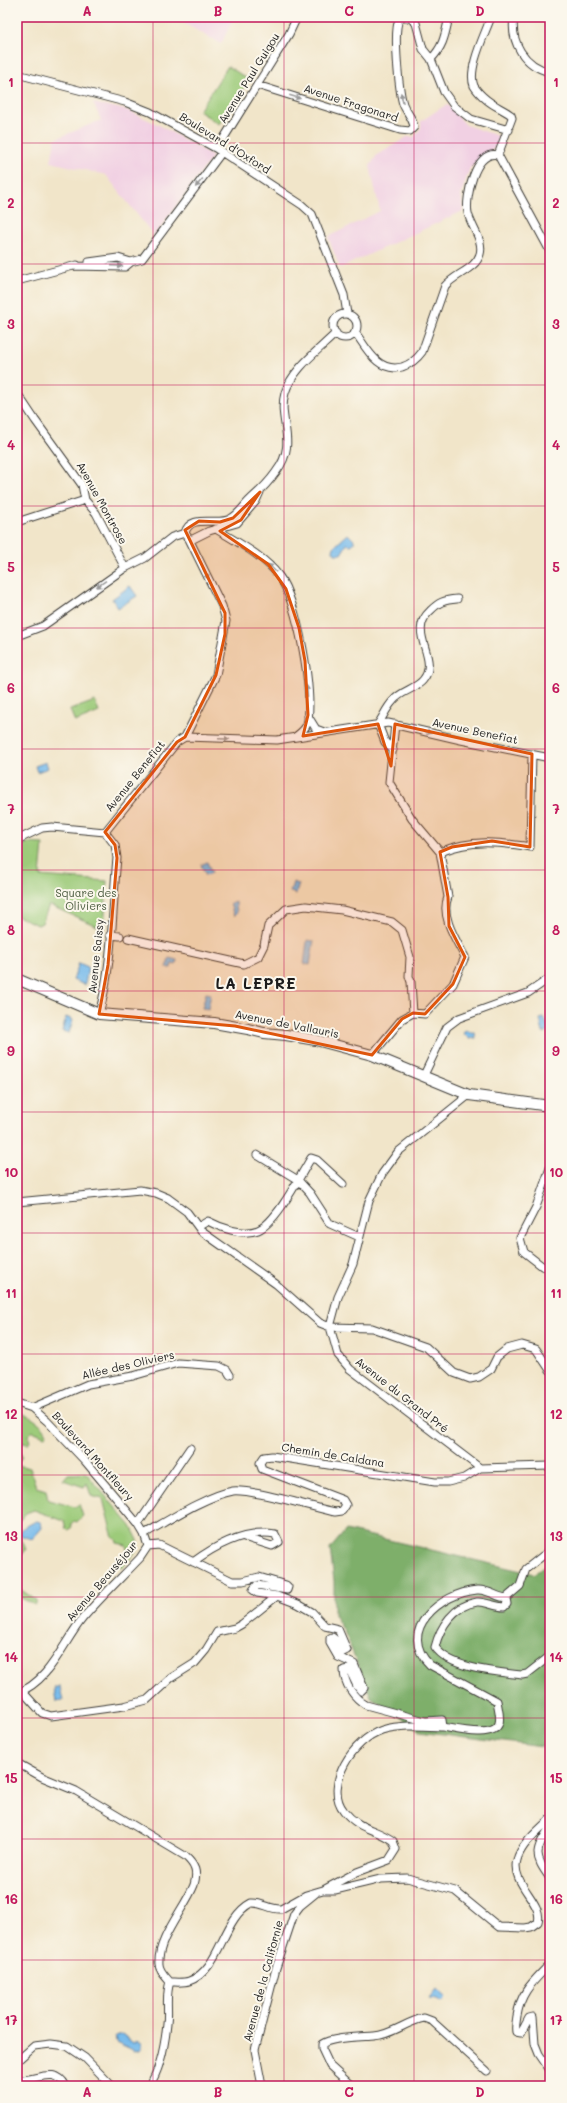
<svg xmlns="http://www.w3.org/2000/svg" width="567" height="2103" font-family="Mali,sans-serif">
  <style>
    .built { fill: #f1d0e3 }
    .green { fill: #9dcb7a; stroke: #5c744b }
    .forest { fill: #7eaf6a; stroke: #4d6643 }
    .water { fill: #75b9eb; stroke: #486a84 }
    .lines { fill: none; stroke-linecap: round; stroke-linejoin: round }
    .minor-casing { stroke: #3c3a36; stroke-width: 9 }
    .secondary-casing { stroke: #3c3a36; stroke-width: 12 }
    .minor { stroke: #fff; stroke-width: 7 }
    .secondary { stroke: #fff; stroke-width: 10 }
    .oneway { fill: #999 }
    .marked { fill: #de560d; fill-opacity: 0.2; stroke: #de560d; stroke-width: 3; stroke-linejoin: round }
    .grid { fill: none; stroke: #c2185b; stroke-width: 1; stroke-opacity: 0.55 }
    .labels { text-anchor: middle; stroke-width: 4; stroke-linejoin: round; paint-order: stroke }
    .street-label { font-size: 11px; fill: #1c1c1c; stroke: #fbf7ec }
    .park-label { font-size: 11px; fill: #49593d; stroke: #fbf7ec }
    .district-label { font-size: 15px; font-weight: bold; letter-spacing: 1px; fill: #1c1c1c; stroke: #fbf7ec }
    .neatline { fill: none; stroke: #c2185b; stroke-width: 1.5 }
    .grid-label { font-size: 13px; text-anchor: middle; font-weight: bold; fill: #c2185b }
  </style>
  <rect width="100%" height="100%" fill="#fbf7ec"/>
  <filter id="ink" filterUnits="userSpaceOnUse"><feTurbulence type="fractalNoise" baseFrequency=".025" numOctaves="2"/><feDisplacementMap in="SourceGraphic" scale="8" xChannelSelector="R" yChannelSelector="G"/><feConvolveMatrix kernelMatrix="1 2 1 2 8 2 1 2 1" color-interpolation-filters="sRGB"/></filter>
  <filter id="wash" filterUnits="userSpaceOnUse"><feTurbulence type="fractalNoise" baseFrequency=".012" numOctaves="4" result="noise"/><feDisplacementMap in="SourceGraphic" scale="16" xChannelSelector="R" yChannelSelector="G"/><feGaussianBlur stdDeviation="0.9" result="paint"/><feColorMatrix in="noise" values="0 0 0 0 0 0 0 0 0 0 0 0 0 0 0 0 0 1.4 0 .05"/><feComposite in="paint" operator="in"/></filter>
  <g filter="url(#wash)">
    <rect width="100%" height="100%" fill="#f1e5c9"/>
    <!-- built -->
    <path class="built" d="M173 17H234L221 44Z
      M93 103 127 110 157 124 213 156 154 236 106 175 51 162 55 139 101 120Z
      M447 104 466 125 501 137 495 147 470 168 461 194 463 211 340 268 328 237 380 211 370 166 377 155 407 137H414L421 128V121Z"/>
    <!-- green -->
    <path class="green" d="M228 66 249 80 219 124 199 111Z
      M95 701 99 712 75 722 70 710Z
      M27 843 43 844 40 876 107 881 104 929 49 905 42 923 38 925 17 916V849Z
      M17 1411C27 1415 44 1423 47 1434L45 1436 32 1431 28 1435 30 1442 28 1444 18 1442 22 1457 17 1463Z
      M17 1465 30 1468 36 1487 46 1490 48 1500 75 1507 79 1504 83 1516 77 1522 74 1521 71 1524 72 1527 69 1530 66 1529 64 1521 34 1510 26 1513 17 1523Z
      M86 1473 131 1526 138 1540 137 1550 122 1568 118 1565 128 1555 126 1545 117 1543 116 1539 113 1538 103 1499 91 1496 87 1483 84 1487 63 1480 68 1474Z
      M17 1535 23 1542 26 1550 19 1558Z
      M17 1587 37 1601 35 1605 17 1596Z"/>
    <!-- forest -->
    <path class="forest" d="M346 1530 534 1574 550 1562V1748L420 1731 371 1697 344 1631 334 1615V1581L330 1549Z"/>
    <!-- water -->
    <path class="water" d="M348 534 354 540V543L351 545 347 544 341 554H335L333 551 334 547Z
      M130 586 137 596 118 608 112 599Z
      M46 762 48 768 37 772 35 766Z
      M207 862 212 873 206 875 201 865Z
      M293 882 299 884 296 894 290 892Z
      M236 902 237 913 234 916 230 904Z
      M307 940 314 941 310 965 304 964Z
      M169 958 177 960 176 965 172 964 171 968H167Z
      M79 963 88 967 85 985 73 980Z
      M206 993 211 994 208 1009 202 1008Z
      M66 1017 73 1020 69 1033 62 1031Z
      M544 1018 550 1031 543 1033 540 1019Z
      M467 1030 471 1033H475L476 1038 469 1039 463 1033Z
      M36 1521 41 1522 42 1528 32 1539 22 1536 20 1533 23 1528Z
      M60 1687 63 1701 56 1702 54 1688Z
      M436 1989 446 1998 442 2002 437 1999 429 1998Z
      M122 2034 133 2043 136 2041 141 2043V2049L135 2051 116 2042 115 2036Z"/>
  </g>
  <g filter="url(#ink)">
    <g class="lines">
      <defs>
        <path id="minor" d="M491 17C485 34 467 69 474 86 477 91 482 96 487 100 494 106 503 109 511 115L512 118 498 155
          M514 17C510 42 524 66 550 72
          M431 59C444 46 445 34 449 17
          M17 74 125 102 150 112 217 149 302 205 312 214 344 295 347 314
          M257 85 400 130 410 131 414 127C413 118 406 112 403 104 399 91 393 31 399 20L402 18H410L416 23 423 49 431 59 444 92 454 106 471 119 509 130
          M217 149 289 34 297 17
          M498 155 550 251
          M89 262 118 258 131 262
          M73 266 125 267 131 262 142 259 222 152
          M17 281 77 265
          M333 326a12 12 0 1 1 24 0a12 12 0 1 1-24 0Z
          M355 332C367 349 378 373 402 367 411 364 417 359 422 352L445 286C455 274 476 269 480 254 484 240 471 227 468 213 465 198 475 149 498 155
          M17 393 35 420 82 485 85 500 96 513 125 568
          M260 492 256 501 237 523 209 531 193 539H189L185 533C190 513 217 526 230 519 239 515 244 505 252 498 261 490 269 482 276 472 299 442 277 421 285 393 292 369 319 350 336 333
          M17 522 85 500
          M216 529C237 542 264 556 279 576 297 599 315 696 307 724 305 730 300 733 295 737
          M17 636 43 626 125 568 145 558 172 537 185 533
          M308 716 316 729 324 732
          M185 737 216 675 226 621 222 606 189 539
          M393 750 385 742 378 724C383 717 387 707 393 701 400 691 416 689 423 680 441 658 406 633 430 611 439 602 444 600 457 599
          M105 832 177 742 185 737 277 740 388 723 461 740 550 758
          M17 840 42 828 52 827 105 832
          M440 852C472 839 498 842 530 847L532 754
          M110 935 120 936
          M128 938 244 964 258 957 264 945 268 926 286 909 306 906 342 910 392 922 402 930 410 957 409 976 411 982 413 1013
          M99 1014C113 963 112 909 117 858L115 845 105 832
          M372 1055 402 1019 413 1013 425 1014 453 984 465 957C456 940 440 916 448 897L440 852 412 819 389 782 395 724
          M424 1075 447 1027 459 1018 528 993 550 978
          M469 1095 398 1152 382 1174 369 1201 353 1264 338 1297 330 1327 338 1355 350 1369 480 1468
          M257 1155 298 1180 310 1193 330 1224 357 1236
          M550 1168 536 1207 520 1238 524 1252 542 1266 550 1268
          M17 1202 140 1190 156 1193 168 1198 187 1212 201 1231 276 1284 320 1323 330 1327 372 1328 426 1347 454 1373 470 1379 479 1377 491 1369 497 1357 507 1349 522 1345 536 1349 550 1370
          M198 1227 208 1221C221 1228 243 1236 258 1230 277 1222 300 1176 311 1158L317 1160 343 1184
          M17 1403 32 1408 47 1421 85 1461 138 1524 144 1534 148 1546 140 1558C121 1578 101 1597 83 1618 63 1642 50 1682 17 1693
          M32 1408 88 1384 133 1376 178 1363 219 1366 227 1370 230 1375
          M138 1524 190 1448
          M144 1534C167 1521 208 1495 233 1491 252 1489 313 1507 335 1512L342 1511 346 1505 343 1500 262 1469 260 1463 264 1457 272 1456 435 1482H448L464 1478 480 1468 550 1466
          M148 1546 159 1545 232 1581H243L259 1577 286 1585 288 1587 287 1590 257 1585 253 1590 257 1593 277 1596 298 1604 312 1612 325 1626 338 1629 347 1650 343 1652C338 1648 338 1640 332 1637L330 1638V1643L338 1657 354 1664 364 1688 361 1691 357 1686 349 1669 344 1670C344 1684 354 1698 366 1705L425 1721 442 1720 443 1727C423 1726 401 1724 382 1730 354 1739 323 1785 344 1811 359 1830 377 1829 393 1841L396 1849 389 1860 357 1872 325 1889
          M193 1562C216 1545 245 1529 275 1534L279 1542 272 1546 244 1537
          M506 1598 507 1604 504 1607C495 1607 485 1601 477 1602 454 1605 440 1627 435 1647 450 1669 497 1672 522 1675L527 1674 550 1656
          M22 1691 42 1713 51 1716 124 1706 147 1700 171 1678 195 1663 206 1650 217 1632 235 1628 242 1624 277 1596
          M443 1727C455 1729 495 1739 499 1723 501 1717 498 1708 497 1701L430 1665C395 1631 441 1593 477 1590 488 1589 496 1597 506 1598L520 1586 526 1569 550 1550
          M17 1763 42 1777 76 1791 185 1856C195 1865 198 1872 194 1885 185 1908 157 1939 159 1964 159 1971 166 1977 170 1982 176 1982 183 1983 189 1981 221 1970 222 1918 251 1903 262 1902 271 1910 281 1909L306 1895 323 1890H335L381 1879 407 1878 455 1891 499 1927 525 1928 531 1927 538 1922C544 1903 510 1883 517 1860 521 1844 539 1830 550 1819
          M547 1822 550 1827C535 1851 533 1855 550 1878
          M550 1964C533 1982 521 1991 517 2016 516 2022 515 2027 516 2032L521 2033 529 2018 533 2017 535 2044 539 2054 550 2070
          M17 2061 34 2046 51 2044 67 2046 85 2058 112 2086
          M17 2080C35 2082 55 2065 66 2086
          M149 2086C160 2070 165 2044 167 2024 169 2010 165 1996 170 1982
          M262 2086 255 2050 276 1968 294 1914 300 1906 316 1893
          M352 2086 330 2066 322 2049V2044C332 2037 362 2037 374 2036 392 2035 407 2021 424 2018L432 2021 487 2071"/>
        <path id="secondary" d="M17 979 99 1014 214 1023 248 1029 264 1033 286 1035 316 1040 372 1055 469 1095 550 1106"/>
      </defs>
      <!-- minor casing -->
      <use href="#minor" class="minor-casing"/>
      <!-- secondary casing -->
      <use href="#secondary" class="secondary-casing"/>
      <!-- minor -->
      <use href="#minor" class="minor"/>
      <!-- secondary -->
      <use href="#secondary" class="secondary"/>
    </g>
    <!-- one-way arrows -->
    <defs><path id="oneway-solid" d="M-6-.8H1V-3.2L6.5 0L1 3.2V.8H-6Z"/></defs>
    <g class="oneway">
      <use href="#oneway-solid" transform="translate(295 97) rotate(17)"/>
      <use href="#oneway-solid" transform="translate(402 98) rotate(-102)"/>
      <use href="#oneway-solid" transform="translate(199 183) rotate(130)"/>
      <use href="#oneway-solid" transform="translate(117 266) rotate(2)"/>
      <use href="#oneway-solid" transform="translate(272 568) rotate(-135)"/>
      <use href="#oneway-solid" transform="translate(206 574) rotate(63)"/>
      <use href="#oneway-solid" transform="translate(101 584) rotate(146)"/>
      <use href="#oneway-solid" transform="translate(307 691) rotate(-94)"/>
      <use href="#oneway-solid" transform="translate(426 732) rotate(14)"/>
      <use href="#oneway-solid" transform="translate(224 739) rotate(2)"/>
    </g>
  </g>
  <!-- marked area -->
  <path class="marked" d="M260 492 241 520 220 531 268 564 286 589 299 628 305 661 308 715 303 736 378 724 391 766 395 724 532 754 530 847 492 841 452 847 440 852 448 897 449 926 465 957 453 984 425 1014 413 1013 402 1019 372 1055 235 1026 99 1014 108 965 117 858 115 845 105 832 177 742 185 737 216 675 225 634V613L185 530 199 521 220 522 233 518Z"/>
  <!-- grid -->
  <path class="grid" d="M153 17V2086M284 17V2086M414 17V2086M17 143H550M17 264H550M17 385H550M17 506H550M17 628H550M17 749H550M17 870H550M17 991H550M17 1112H550M17 1233H550M17 1354H550M17 1475H550M17 1597H550M17 1718H550M17 1839H550M17 1960H550"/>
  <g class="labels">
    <!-- street labels -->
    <g class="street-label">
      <text transform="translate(249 78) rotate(-58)" y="4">Avenue Paul Guigou</text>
      <text transform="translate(351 103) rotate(18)" y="4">Avenue Fragonard</text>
      <text transform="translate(225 143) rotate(32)" y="4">Boulevard d'Oxford</text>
      <text transform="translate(102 503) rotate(61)" y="4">Avenue Montrose</text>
      <text transform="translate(475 731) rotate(12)" y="4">Avenue Benefiat</text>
      <text transform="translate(135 776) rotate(-51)" y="4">Avenue Benefiat</text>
      <text transform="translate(96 956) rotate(-84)" y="4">Avenue Saissy</text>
      <text transform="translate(287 1024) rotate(11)" y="4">Avenue de Vallauris</text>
      <text transform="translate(128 1365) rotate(-13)" y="4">Allée des Oliviers</text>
      <text transform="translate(402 1395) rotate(38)" y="4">Avenue du Grand Pré</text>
      <text transform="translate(333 1455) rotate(9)" y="4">Chemin de Caldana</text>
      <text transform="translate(93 1456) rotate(48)" y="4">Boulevard Montfleury</text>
      <text transform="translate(102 1581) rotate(-49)" y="4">Avenue Beauséjour</text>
      <text transform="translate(263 1981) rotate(-75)" y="4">Avenue de la Californie</text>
    </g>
    <!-- park labels -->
    <g class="park-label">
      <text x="86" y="897">Square des<tspan x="86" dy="13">Oliviers</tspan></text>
    </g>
    <!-- district labels -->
    <g class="district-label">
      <text x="256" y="989">LA LEPRE</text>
    </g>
  </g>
  <!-- margin -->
  <rect width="567" height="2103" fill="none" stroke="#fbf7ec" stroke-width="44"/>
  <rect x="22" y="22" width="523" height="2059" class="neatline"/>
  <g class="grid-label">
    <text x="87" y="16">A</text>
    <text x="218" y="16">B</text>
    <text x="349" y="16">C</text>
    <text x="480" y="16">D</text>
    <text x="11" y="87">1</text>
    <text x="556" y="87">1</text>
    <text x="11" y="208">2</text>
    <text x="556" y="208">2</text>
    <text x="11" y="329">3</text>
    <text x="556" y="329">3</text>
    <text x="11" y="450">4</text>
    <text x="556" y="450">4</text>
    <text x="11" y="572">5</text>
    <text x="556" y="572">5</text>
    <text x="11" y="693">6</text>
    <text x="556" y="693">6</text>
    <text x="11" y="814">7</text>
    <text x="556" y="814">7</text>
    <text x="11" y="935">8</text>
    <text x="556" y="935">8</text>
    <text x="11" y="1056">9</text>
    <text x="556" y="1056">9</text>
    <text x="11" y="1177">10</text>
    <text x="556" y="1177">10</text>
    <text x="11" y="1298">11</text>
    <text x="556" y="1298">11</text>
    <text x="11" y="1419">12</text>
    <text x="556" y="1419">12</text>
    <text x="11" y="1541">13</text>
    <text x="556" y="1541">13</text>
    <text x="11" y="1662">14</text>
    <text x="556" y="1662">14</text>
    <text x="11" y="1783">15</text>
    <text x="556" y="1783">15</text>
    <text x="11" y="1904">16</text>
    <text x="556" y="1904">16</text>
    <text x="11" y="2025">17</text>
    <text x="556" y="2025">17</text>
    <text x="87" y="2097">A</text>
    <text x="218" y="2097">B</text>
    <text x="349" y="2097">C</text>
    <text x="480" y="2097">D</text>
  </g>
</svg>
